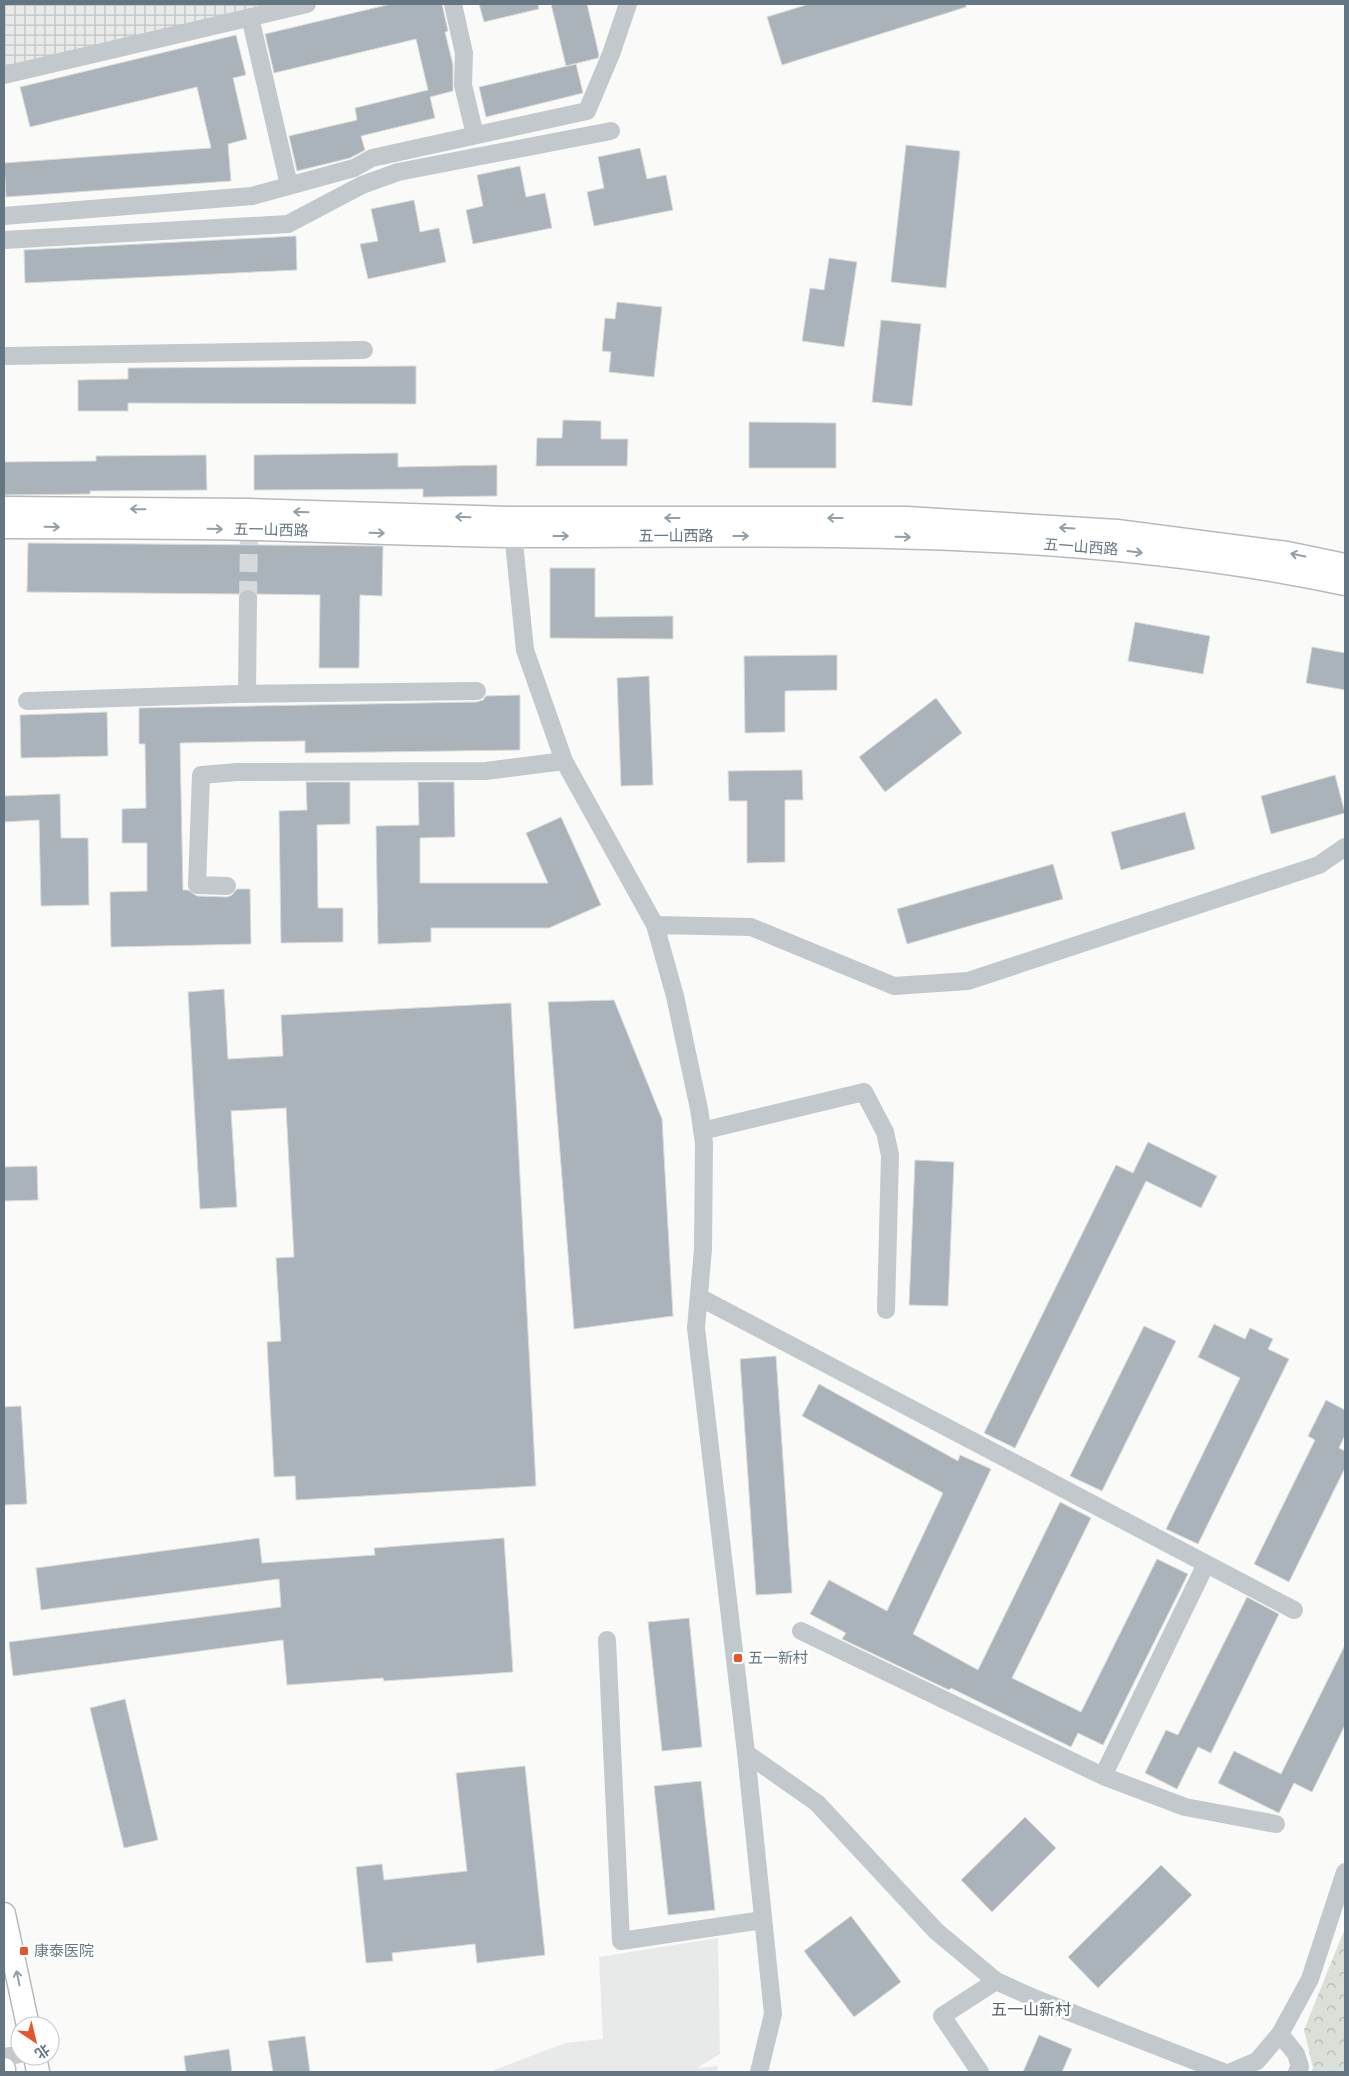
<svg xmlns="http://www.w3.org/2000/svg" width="1349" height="2076" font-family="Barlow,'Noto Sans SC',sans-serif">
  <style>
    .built { fill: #e8e9e9 }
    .industrial { fill: url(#industrial-grid) }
    .park { fill: url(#park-crowns) }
    .building { fill: #aab3b9; stroke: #dcdcda }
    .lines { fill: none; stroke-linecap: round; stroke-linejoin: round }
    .minor-tunnel { stroke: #d5d9db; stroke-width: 18; stroke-dasharray: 18 9; stroke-linecap: butt }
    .major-casing { stroke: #b5babe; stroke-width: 25 }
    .minor { stroke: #c3c8cc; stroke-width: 18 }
    .major { stroke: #fff; stroke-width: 22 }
    .oneway { stroke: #939fa8 }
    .poi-dot { fill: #e4572e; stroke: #fff; stroke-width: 2 }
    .labels { text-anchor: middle; stroke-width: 5; stroke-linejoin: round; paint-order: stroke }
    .street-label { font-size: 15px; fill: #657683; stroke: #fff }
    .poi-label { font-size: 15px; fill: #657683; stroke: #fff; text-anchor: start }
    .neighbourhood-label { font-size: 16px; fill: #57646e; stroke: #fff }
  </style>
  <defs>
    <pattern id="industrial-grid" width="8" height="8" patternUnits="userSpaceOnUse" patternTransform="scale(1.25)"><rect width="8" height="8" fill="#e8e9e9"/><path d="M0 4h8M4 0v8" fill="none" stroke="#c0c1c2"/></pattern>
    <pattern id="park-crowns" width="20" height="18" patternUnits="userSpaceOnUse" patternTransform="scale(1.25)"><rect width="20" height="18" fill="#dadfd7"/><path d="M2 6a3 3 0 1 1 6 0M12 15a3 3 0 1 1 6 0" fill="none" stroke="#b4b9b4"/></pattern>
  </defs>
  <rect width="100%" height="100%" fill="#fafaf8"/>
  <!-- built -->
  <path class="built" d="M718 1938 720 2054 697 2068 718 2066 717 2072H493L494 2070 565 2043 603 2039 599 1957Z"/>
  <!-- industrial -->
  <path class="industrial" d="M4 4H310L4 75Z"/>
  <!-- park -->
  <path class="park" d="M1345 1928V2072H1311L1313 2068 1304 2030Z"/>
  <!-- building -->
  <path class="building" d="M391 4H442L448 31 445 32 453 65V91L430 97 435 118 361 136 365 150 350 158 297 171 289 136 357 120 355 108 428 90 416 39 274 73 265 34Z
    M479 4H538L539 9 484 22Z
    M551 4H587L599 55 598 58 566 66Z
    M809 4H966V7L782 65 767 17Z
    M236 35 246 75 233 78 247 139 228 144 231 181 6 197 4 163 211 148 197 87 30 127 20 87Z
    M576 64 583 93 486 117 479 87Z
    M906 145 960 151 946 288 891 282Z
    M640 148 647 179 666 175 673 210 594 226 587 192 604 188 598 157Z
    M520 166 526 197 545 193 552 228 473 244 466 210 483 206 477 175Z
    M414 200 420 232 439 228 446 262 368 279 360 244 378 241 371 209Z
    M296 236 297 270 25 283 24 250Z
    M829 258 857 262 844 347 802 341 810 288 824 290Z
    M617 302 662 307 654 377 609 372 611 352 602 351 605 318 615 319Z
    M881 320 921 324 912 406 872 402Z
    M416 366V404L128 403V411H78V380L128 379V368Z
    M563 420 601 421V439H628L627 466H536L537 438H562Z
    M749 422 836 423V468H749Z
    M398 453V467L497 465V496L423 497V489L254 490V455Z
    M206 455 207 490 90 491V494L4 495V462L96 461V456Z
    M28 543 383 546 382 596 360 595 359 668H319L320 595 257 594 254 590 248 588 242 590 239 594 27 592Z
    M550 568H595V617L673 616V639L550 638Z
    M1135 622 1210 636 1203 674 1128 661Z
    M1312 647 1345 653V690L1306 683Z
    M837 655V690L785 691V732L745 733 744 656Z
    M649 676 653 785 621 786 617 678Z
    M520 695V750L305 753V741L180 743 183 890H188L197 896 227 897 232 895 237 889H250L251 944 111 947 110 892 147 891V843H122V809L146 808 145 744H139V708L477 702 483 700 486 696Z
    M936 698 962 733 885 792 859 757Z
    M107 712 108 756 21 758 20 715Z
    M802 770 803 800H785V862L747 863V801H729L728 771Z
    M1335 775 1345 813 1271 834 1261 796Z
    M306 782H350V824L317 825 318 908H343V942L281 943 279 811 307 810Z
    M418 782H454L455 837 420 838V883H548L526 833 561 817 601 905 549 928H431V942L378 944 376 826 419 825Z
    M60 794 61 838H88L89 905 41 906 39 820 4 822V796Z
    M1185 812 1195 849 1121 870 1111 832Z
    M1053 864 1063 899 907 944 897 909Z
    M224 989 228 1059 283 1056 281 1015 511 1003 536 1486 296 1500 295 1476 274 1477 267 1342 281 1341 276 1258 294 1257 286 1108 231 1111 237 1207 200 1209 188 992Z
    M614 1000 662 1119 673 1316 574 1329 548 1002Z
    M1148 1142 1217 1176 1201 1208 1146 1181 1015 1448 984 1433 1116 1165 1133 1173Z
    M915 1160 954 1162 948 1306 909 1305Z
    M37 1166 38 1200 4 1201V1167Z
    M1214 1324 1245 1339 1250 1328 1273 1339 1268 1349 1289 1359 1198 1544 1166 1529 1240 1378 1198 1357Z
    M1144 1326 1176 1341 1102 1491 1070 1476Z
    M776 1356 792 1593 756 1595 740 1359Z
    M819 1384 958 1461 960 1455 991 1469 913 1634 978 1670 1060 1502 1091 1518 1012 1678 1081 1712 1157 1559 1188 1574 1103 1745 1078 1733 1071 1747 951 1688 949 1690 842 1639 846 1633 810 1614 829 1580 887 1611 943 1493 802 1416Z
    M1326 1400 1345 1410V1435L1339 1448 1345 1451V1468L1289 1582 1254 1564 1315 1440 1308 1436Z
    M21 1406 27 1504 4 1505V1407Z
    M259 1538 262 1563 375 1555 374 1548 504 1538 513 1672 384 1681 383 1678 287 1685 283 1640 13 1676 9 1642 281 1607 279 1579 41 1610 36 1568Z
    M1247 1597 1279 1614 1211 1753 1198 1747 1177 1789 1145 1773 1166 1730 1178 1735Z
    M689 1618 702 1747 662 1751 648 1622Z
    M1345 1645V1725L1312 1792 1294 1783 1279 1813 1218 1783 1234 1751 1281 1774Z
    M125 1699 158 1840 124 1848 90 1708Z
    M525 1766 545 1955 477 1963 475 1944 392 1953 393 1961 366 1963 356 1867 382 1864 384 1880 467 1871 456 1773Z
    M701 1781 715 1910 668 1915 654 1786Z
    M1025 1817 1056 1848 992 1912 961 1880Z
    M1161 1865 1192 1895 1098 1988 1068 1957Z
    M851 1916 901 1982 854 2017 804 1951Z
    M1039 2035 1072 2049 1062 2072H1023Z
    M305 2036 310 2072H273L268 2041Z
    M229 2049 232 2072H186L184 2056Z"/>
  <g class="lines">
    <!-- minor-tunnel -->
    <path class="minor-tunnel" d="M248 599 249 541"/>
    <defs>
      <path id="major" d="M4 508 249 510 512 518H907L1117 531 1287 553 1345 565
        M4 527C87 527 171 527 254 529 346 531 438 536 531 536 803 536 1078 527 1345 584
        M4 1914 28 2026
        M35 2056 38 2072
        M4 2069V2072"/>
    </defs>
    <!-- major casing -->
    <use href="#major" class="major-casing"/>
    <!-- minor -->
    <path class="minor" d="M453 4 464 53 463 85 475 135
      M250 17 289 185
      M4 75 307 4
      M4 216 252 196 354 168 372 158 587 111 611 54 628 4
      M4 240 288 224 362 185 398 172 611 131
      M4 356 364 350
      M512 523 525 650 564 761 655 925 675 996 699 1109 704 1143 703 1249 696 1328 746 1753 773 2014 759 2072
      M247 694 248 599
      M27 701 238 694 477 691
      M227 886 197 885 201 775 237 772 486 771 564 761
      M655 925 751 927 894 986 968 981 1319 865 1345 847
      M702 1131 864 1092 885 1132 890 1155 886 1310
      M699 1297 1294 1610
      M801 1631 1103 1776 1185 1807 1276 1824
      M607 1640 621 1941 763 1920
      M746 1753 817 1803 936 1931 996 1981 1036 1999 1223 2072
      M1103 1776 1206 1564
      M1280 2034 1296 2054 1300 2067 1297 2072
      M4 2057 20 2054
      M980 2072 942 2016 996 1981
      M1231 2072 1257 2061 1280 2034 1310 1979 1345 1872"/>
    <!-- major -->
    <use href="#major" class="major"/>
  </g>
  <!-- one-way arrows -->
  <defs><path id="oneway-shaft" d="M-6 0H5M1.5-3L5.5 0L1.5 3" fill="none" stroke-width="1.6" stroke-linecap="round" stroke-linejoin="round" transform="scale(1.25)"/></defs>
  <g class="oneway">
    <use href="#oneway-shaft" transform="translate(138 509) rotate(-179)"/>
    <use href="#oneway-shaft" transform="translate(301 512) rotate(-178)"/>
    <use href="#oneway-shaft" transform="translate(463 517) rotate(-178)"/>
    <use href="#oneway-shaft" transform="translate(672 518) rotate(180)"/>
    <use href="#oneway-shaft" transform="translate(835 518) rotate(180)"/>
    <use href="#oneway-shaft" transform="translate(52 527) rotate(1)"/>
    <use href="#oneway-shaft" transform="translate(1067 528) rotate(-177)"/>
    <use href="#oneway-shaft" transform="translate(215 529) rotate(1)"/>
    <use href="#oneway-shaft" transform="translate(377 533) rotate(2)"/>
    <use href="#oneway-shaft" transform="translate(561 536)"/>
    <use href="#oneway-shaft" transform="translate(741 536)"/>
    <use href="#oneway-shaft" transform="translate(903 537) rotate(1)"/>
    <use href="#oneway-shaft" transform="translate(1135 552) rotate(7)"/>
    <use href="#oneway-shaft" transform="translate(1298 555) rotate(-168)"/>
    <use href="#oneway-shaft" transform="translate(18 1978) rotate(-102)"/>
  </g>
  <!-- markers -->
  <g class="poi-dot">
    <rect x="733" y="1653" width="10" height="10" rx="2.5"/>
    <rect x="19" y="1946" width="10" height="10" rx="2.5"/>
  </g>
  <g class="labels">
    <!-- street labels -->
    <g class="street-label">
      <text transform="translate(271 530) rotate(1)" y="5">五一山西路</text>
      <text x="676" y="541">五一山西路</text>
      <text transform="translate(1081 547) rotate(4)" y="5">五一山西路</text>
    </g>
    <!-- poi labels -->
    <g class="poi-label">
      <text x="748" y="1663">五一新村</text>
      <text x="34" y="1956">康泰医院</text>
    </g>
    <!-- neighbourhood labels -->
    <g class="neighbourhood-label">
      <text x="1031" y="2015">五一山新村</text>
    </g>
  </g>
  <!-- border -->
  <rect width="1349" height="2076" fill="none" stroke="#657683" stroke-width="10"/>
  <!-- north arrow -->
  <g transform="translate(35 2041) rotate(145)"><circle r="24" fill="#ffffff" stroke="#c1c8cd"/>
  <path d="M0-4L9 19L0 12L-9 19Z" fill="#e4572e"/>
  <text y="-8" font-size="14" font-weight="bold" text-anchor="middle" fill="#657683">北</text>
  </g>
</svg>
